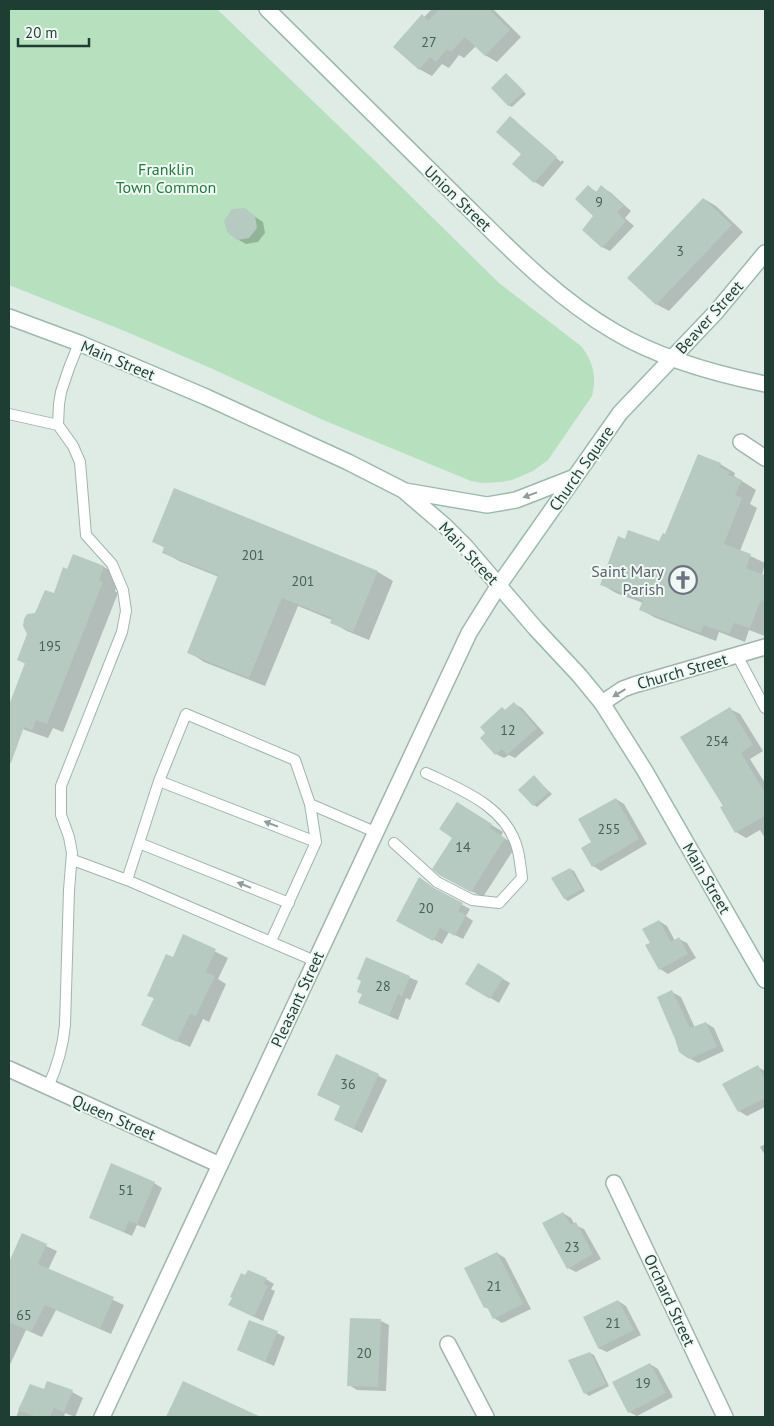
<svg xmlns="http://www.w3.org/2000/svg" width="774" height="1426" font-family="'PT Sans',sans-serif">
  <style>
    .green { fill: #b6e0be }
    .shadow { fill: #0003 }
    .building { fill: #b7cac1 }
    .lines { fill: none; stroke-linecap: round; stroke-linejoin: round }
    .service-casing { stroke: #a1b4ad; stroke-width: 12 }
    .minor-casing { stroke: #a1b4ad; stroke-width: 18 }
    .tertiary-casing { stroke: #a1b4ad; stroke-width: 18 }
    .secondary-casing { stroke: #9cb9ad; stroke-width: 18 }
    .service { stroke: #fff; stroke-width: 10 }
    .minor { stroke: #fff; stroke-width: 15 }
    .tertiary { stroke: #fff; stroke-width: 15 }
    .secondary { stroke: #fff; stroke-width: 15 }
    .oneway { fill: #8e9e9a }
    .labels { text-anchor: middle; stroke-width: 4; stroke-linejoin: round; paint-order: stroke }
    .number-label { font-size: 14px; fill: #446157 }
    .park-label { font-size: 16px; fill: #247940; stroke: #f0f8f4 }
    .street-label { font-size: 16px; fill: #1e3e34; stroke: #f0f8f4 }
    .worship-label { font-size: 16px; fill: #5b616d; stroke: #f0f8f4; text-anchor: end }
  </style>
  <rect width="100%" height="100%" fill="#dfece6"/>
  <!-- green -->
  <path class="green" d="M9 9H217L371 157 499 283 581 346C593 361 597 377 592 396L548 460 533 471 512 480 501 482 483 483 471 481 323 420 215 370 127 332 9 285Z"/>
  <!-- shadow -->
  <path class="shadow" d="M432 9H493L521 37 497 62 485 55 476 46 464 58 459 55 449 68 442 64 432 76 419 69 424 17Z
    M507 75 526 94 512 107 508 105Z
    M510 117 516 121V123L561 162 562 160 564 162 543 187 535 182 522 154Z
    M588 187 597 192 601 187 610 192 631 211 625 218 634 226 610 251 602 247Z
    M704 199 716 206 743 232 669 311 656 304Z
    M245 210 263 222 265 233 258 242 246 244 237 239Z
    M720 464 735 473 734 476 756 490 750 504 757 508 740 551 765 563 762 575 765 576V636L749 630 745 642 719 632 716 641 656 618 641 610 643 603 616 593 601 584 626 540 660 543Z
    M153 541 378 572 393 581 369 640 347 631 331 622 332 620 298 606 265 686 204 662 189 652 219 577 179 561 163 552 165 548Z
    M74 555 104 567 120 576 115 591 118 593 63 732 53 728 48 738 25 730 10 720 26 664 18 660 36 614 55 595 68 570Z
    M514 704 522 708 544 733 515 758 509 755 504 758 496 754 505 710Z
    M730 709 740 714 763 751 750 759 765 783V838L760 830 746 838 736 832 724 806Z
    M534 777 552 794 537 807 534 805Z
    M616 799 624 804 647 844 601 871 593 866V842Z
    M469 811 503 832 501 836 516 846 483 897 455 883Z
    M570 869 574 871 585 891 568 901 565 899Z
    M420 878 440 893 470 909 466 916 473 921 463 939 449 932 442 944 398 920Z
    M659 921 667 926 675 941 679 939 687 943 696 958 668 974 660 969 652 943Z
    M184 936 228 958 218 979 226 984 209 1022 203 1019 190 1047 155 1031V999L149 995 174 958Z
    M366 959 418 981 410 1000 406 998 398 1020 360 1003 363 994V981Z
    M479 965 510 983 499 1003 467 984Z
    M672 992 681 997 695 1028 706 1023 714 1028 724 1051 698 1063 684 1055Z
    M336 1055 387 1080 362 1133 343 1124Z
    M758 1067 765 1071V1107L747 1116 739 1111Z
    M765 1144V1155L760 1147Z
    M154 1183 162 1188 145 1228 137 1225 132 1236 91 1218Z
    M563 1213 571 1218 575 1225 584 1229 601 1259 576 1272 568 1268Z
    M22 1235 57 1251 48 1270 124 1305 111 1334 56 1310 42 1337 26 1330 9 1367V1265Z
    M497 1253 505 1258 531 1309 502 1323 494 1318 490 1310 485 1307Z
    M266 1279 274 1284 271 1289 275 1291 263 1321 238 1309Z
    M618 1301 626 1306 641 1335 607 1352 598 1348Z
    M381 1321 389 1325 386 1391 357 1390 349 1385Z
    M277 1333 285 1337 274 1366 238 1350Z
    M590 1353 594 1355 609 1386 589 1396 585 1393Z
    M650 1364 658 1369 673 1397 637 1416 629 1412Z
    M184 1382 250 1414 256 1417H167Z
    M30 1385 44 1391 72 1392 83 1398 75 1417 65 1413 64 1417H16Z"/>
  <!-- building -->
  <path class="building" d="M439 9H489L510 30 485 56 465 37 451 52 447 49 436 62 430 57 419 70 393 47 422 14 428 21Z
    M506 73 524 91 508 106 491 88Z
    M510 116 557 157 534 183 512 164 521 154 496 132Z
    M588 185 596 192 601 185 624 206 617 212 626 221 602 248 582 230 593 216 575 199Z
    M703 198 732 225 656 305 627 278Z
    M245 208 255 216 257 228 249 238 237 240 227 232 224 221 232 209Z
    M698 454 721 463 719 467 730 472 728 475 742 480 735 495 742 498 724 544 751 554 746 568 765 575V601L761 600 750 628 734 623 729 634 704 625 701 633 639 610 643 600 600 585 618 536 625 539 628 530 659 541 663 533 665 534Z
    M174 488 378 571 353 632 330 623 332 618 282 598 249 678 187 653 218 575 162 553 164 547 152 542Z
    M73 554 104 566 99 581 103 582 47 724 36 720 32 730 24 727 11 763H9V705L25 663 17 660 27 634 23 626 24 619 27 614 35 613 45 590 54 593 63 567 67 569Z
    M514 702 537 728 507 755 502 749 495 755 480 738 485 733 480 727 502 707 505 710Z
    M730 707 753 745 741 753 765 793V816L735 833 720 807 723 806 680 737Z
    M534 775 549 792 533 806 518 790Z
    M616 798 639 839 592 867 581 848 591 842 578 819Z
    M457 802 492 824 490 828 505 838 471 892 441 876 432 869 452 838 439 829Z
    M570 868 582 889 564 899 551 878Z
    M419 877 434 888 463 903 458 911 466 915 455 936 440 928 433 941 396 921Z
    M659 920 671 942 679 937 688 954 659 970 645 945 650 943 642 929Z
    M183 934 216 949 206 972 215 976 196 1016 190 1014 177 1042 141 1025 154 998 147 996 166 954 173 957Z
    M366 957 410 976 402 996 398 994 389 1016 358 1003 362 994 357 992 361 981 357 979Z
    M478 963 503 978 490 999 465 984Z
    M672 990 690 1028 706 1022 717 1047 689 1059 679 1052 675 1039 657 997Z
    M336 1054 379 1074 354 1129 334 1120 340 1106 317 1095Z
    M758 1065 765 1080V1098L738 1112 722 1084Z
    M111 1163 155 1182 137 1224 129 1221 124 1232 89 1218Z
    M563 1212 571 1225 576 1222 593 1254 567 1269 542 1223Z
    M22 1233 47 1244 38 1264 114 1297 100 1329 45 1305 31 1332 9 1322V1262Z
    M497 1252 523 1304 493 1319 487 1307 484 1308 464 1268Z
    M248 1270 267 1278 264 1284 268 1286 254 1317 228 1305 232 1298 230 1297 241 1273 245 1275Z
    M618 1300 634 1330 598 1348 583 1317Z
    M350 1318 381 1319 378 1387 347 1386Z
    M249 1320 278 1331 265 1362 237 1350Z
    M590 1352 606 1384 584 1394 568 1360Z
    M650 1363 666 1393 628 1413 612 1382Z
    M47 1381 73 1390 64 1412 54 1408 50 1417H37L18 1410 30 1384 44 1389Z
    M183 1381 261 1417H166Z"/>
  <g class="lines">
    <defs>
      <path id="service" d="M9 414 58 425
        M737 655 765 708
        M159 781 316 842
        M139 843 289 903
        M394 843 437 882 472 900 499 903 522 878C521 869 520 860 518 851 508 807 462 790 426 773
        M73 860 127 880 315 961
        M127 880 159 781 186 714 295 760 310 804 375 832
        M271 941 316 842 310 804
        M48 1087C57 1067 63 1048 65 1025L69 890 72 853 69 837 61 815V786L122 632 126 611 123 590 112 564 86 535 80 462 73 446 58 425 59 404 61 392 69 368 79 343"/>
      <path id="minor" d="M741 442 765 458
        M602 703 623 689 634 685 765 647
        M9 1069 220 1165
        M614 1183 725 1417
        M448 1344 486 1417"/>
      <path id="tertiary" d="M102 1417 469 633 499 585"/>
      <path id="secondary" d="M267 9C328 70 390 131 452 192 503 242 553 296 615 332 659 358 716 374 765 384
        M9 317 79 343 206 397 348 462 403 490 445 526 465 546 536 629 579 675 602 703 645 771 765 980
        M405 491 487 505 516 500 575 477
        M499 585 620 413 716 312 765 253"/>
    </defs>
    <!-- service casing -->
    <use href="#service" class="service-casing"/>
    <!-- minor casing -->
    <use href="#minor" class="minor-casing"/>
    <!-- tertiary casing -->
    <use href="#tertiary" class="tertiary-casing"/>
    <!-- secondary casing -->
    <use href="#secondary" class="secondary-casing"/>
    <!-- service -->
    <use href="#service" class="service"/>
    <!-- minor -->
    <use href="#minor" class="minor"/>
    <!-- tertiary -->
    <use href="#tertiary" class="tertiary"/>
    <!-- secondary -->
    <use href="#secondary" class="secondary"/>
  </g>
  <!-- one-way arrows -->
  <defs><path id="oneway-solid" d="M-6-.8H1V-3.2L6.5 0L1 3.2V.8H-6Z" transform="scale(1.25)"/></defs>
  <g class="oneway">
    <use href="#oneway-solid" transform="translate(530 495) rotate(160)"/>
    <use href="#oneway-solid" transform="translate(619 693) rotate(149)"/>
    <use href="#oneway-solid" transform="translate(271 824) rotate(-159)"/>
    <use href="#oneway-solid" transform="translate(244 885) rotate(-158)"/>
  </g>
  <!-- icons -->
  <defs>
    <symbol id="church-ring" viewBox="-11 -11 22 22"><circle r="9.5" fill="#f0f8f4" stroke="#6b7280" stroke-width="1.5"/><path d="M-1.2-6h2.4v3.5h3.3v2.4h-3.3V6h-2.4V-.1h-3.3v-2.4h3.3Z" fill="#6b7280"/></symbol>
  </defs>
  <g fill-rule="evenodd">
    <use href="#church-ring" x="667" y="564" width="32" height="32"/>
  </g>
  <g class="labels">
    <!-- number labels -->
    <g class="number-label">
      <text x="429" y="47">27</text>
      <text x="599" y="207">9</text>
      <text x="680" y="256">3</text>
      <text x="253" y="560">201</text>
      <text x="303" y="586">201</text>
      <text x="50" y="651">195</text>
      <text x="508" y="735">12</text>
      <text x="717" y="746">254</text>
      <text x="609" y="834">255</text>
      <text x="463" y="852">14</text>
      <text x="426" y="913">20</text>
      <text x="383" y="991">28</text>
      <text x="348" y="1089">36</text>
      <text x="126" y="1195">51</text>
      <text x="572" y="1252">23</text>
      <text x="494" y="1291">21</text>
      <text x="24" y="1320">65</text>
      <text x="613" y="1328">21</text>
      <text x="364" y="1358">20</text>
      <text x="643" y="1388">19</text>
    </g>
    <!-- park labels -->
    <g class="park-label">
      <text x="166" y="175">Franklin<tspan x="166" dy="18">Town Common</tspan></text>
    </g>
    <!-- street labels -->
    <g class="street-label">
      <text transform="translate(458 198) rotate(44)" y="6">Union Street</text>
      <text transform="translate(709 317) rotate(-48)" y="6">Beaver Street</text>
      <text transform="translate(118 360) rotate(23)" y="6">Main Street</text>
      <text transform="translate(581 468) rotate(-55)" y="6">Church Square</text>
      <text transform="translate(469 553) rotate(47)" y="6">Main Street</text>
      <text transform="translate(682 671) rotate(-16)" y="6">Church Street</text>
      <text transform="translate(707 878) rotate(60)" y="6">Main Street</text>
      <text transform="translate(297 999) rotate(-65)" y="6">Pleasant Street</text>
      <text transform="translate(114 1117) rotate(24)" y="6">Queen Street</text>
      <text transform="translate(670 1300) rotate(65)" y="6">Orchard Street</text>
    </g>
    <!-- worship labels -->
    <g class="worship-label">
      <text x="664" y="577">Saint Mary<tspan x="664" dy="18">Parish</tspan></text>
    </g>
  </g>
  <!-- border -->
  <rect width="774" height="1426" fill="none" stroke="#1e3e34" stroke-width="20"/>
  <!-- scale -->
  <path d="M18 38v8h71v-8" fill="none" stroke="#1e3e34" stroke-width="2.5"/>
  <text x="25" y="38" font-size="15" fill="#1e3e34" stroke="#f0f8f4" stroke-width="4" paint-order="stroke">20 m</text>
</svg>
